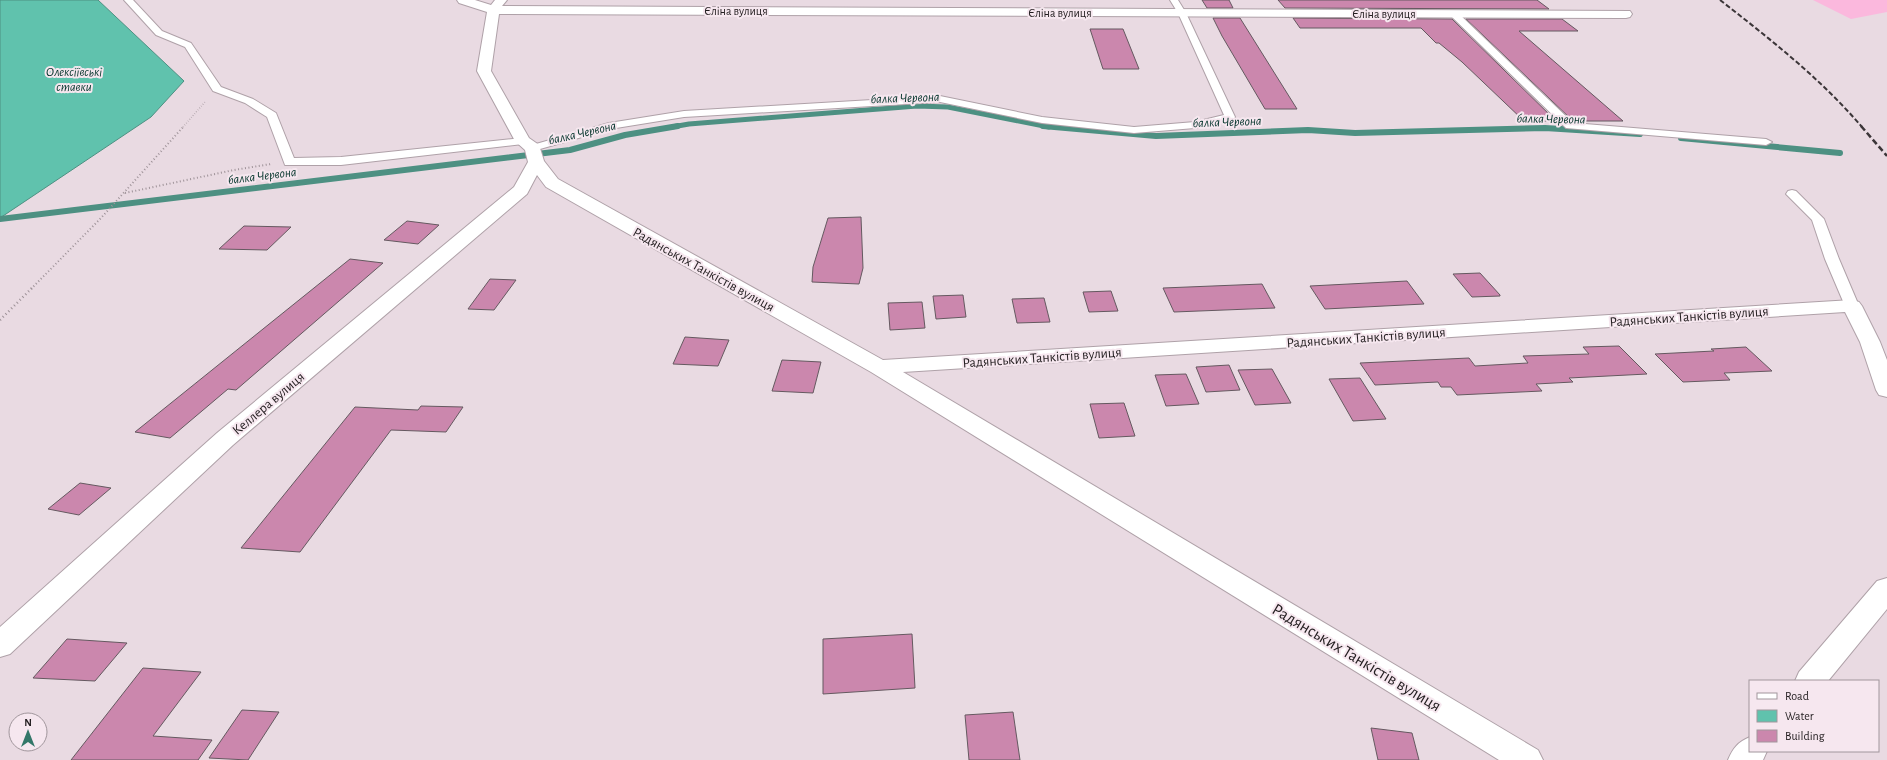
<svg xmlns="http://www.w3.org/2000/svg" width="1887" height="760" font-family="'Alegreya Sans',sans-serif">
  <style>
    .green { fill: #fbb8dd }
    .water { fill: #60c2ad; stroke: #4d9082 }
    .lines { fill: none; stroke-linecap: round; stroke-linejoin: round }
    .stream-far1 { stroke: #4d9082; stroke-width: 5 }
    .stream { stroke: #4d9082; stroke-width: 6 }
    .building { fill: #cb87ad; stroke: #655960 }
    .service-casing { stroke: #afa1a8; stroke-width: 2 }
    .minor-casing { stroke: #afa1a8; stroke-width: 2 }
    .path-far2 { stroke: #9e9298; stroke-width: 1.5; stroke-dasharray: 0.5 2; stroke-linecap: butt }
    .path-far1 { stroke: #9e9298; stroke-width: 2; stroke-dasharray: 1 2.5; stroke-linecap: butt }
    .path { stroke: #9e9298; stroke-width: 2.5; stroke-dasharray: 1 3; stroke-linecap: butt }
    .service { fill: #fff; fill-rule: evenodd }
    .minor { fill: #fff; fill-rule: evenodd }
    .rail-far1 { stroke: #3b3538; stroke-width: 2; stroke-dasharray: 5 2.5; stroke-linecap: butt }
    .rail { stroke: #3b3538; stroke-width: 2.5; stroke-dasharray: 6 3; stroke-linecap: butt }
    .labels { text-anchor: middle; stroke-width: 4; stroke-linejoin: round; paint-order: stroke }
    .far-street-label { font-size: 12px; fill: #221d1f; stroke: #f6e7ef }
    .far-water-label { font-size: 13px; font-style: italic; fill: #03332a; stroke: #f6e7ef }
    .street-label { font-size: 14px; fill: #221d1f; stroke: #f6e7ef }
    .near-street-label { font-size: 17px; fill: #221d1f; stroke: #f6e7ef }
  </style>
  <rect width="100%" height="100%" fill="#e9dae2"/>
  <!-- green -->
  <path class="green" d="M1813 0H1887V12L1851 19Z"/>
  <!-- water -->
  <path class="water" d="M0 0H98L184 81 151 117 0 218Z"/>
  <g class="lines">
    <!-- stream-far1 -->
    <path class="stream-far1" d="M672 127 689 124 917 106 948 107 1049 127"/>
    <!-- stream -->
    <path class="stream" d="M1043 126 1156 136 1308 130 1355 133 1545 128 1640 134
      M1681 138 1840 153
      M0 219 570 150 625 135 678 126"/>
  </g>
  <!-- building -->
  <path class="building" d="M1202 0H1229L1233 8H1207Z
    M1278 0H1537L1549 9 1285 8Z
    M1213 18H1240L1297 109H1265L1222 36Z
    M1293 18 1452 19 1556 121H1524L1462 62 1439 43H1436L1421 28H1300Z
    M1466 19H1562L1578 31H1519L1623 121H1573Z
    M1090 29H1123L1139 69H1103Z
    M861 217 863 268 859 284 812 282 813 267 828 218Z
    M407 221 439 225 418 244 384 240Z
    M244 226 291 227 267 250 219 249Z
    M350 259 383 263 236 390 228 389 170 438 135 432Z
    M1480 273 1500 295V296L1472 297 1453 274Z
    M490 279 516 280 494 310 468 309Z
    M1407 281 1424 304 1325 309 1310 286Z
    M1262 284 1275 308 1174 312 1163 288Z
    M1111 291 1118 311 1089 312 1083 292Z
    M963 295 966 317 936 319 933 296Z
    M1044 298 1050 322 1017 323 1012 299Z
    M922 302 925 328 890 330 888 303Z
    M685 337 729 340 718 366 673 364Z
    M1619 346 1647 374 1569 378 1573 382 1536 384 1542 391 1457 395 1451 387H1441L1438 382 1375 385 1360 363 1469 358 1475 366 1528 363 1523 356 1589 354 1583 347Z
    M1746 347 1772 371 1724 373 1730 380 1683 382 1655 354 1714 351 1711 349Z
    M782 360 821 362 813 393 772 391Z
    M1229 365 1240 390 1206 392 1196 367Z
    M1272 369 1291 403 1255 405 1238 370Z
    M1186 374 1199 404 1166 406 1155 375Z
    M1360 378 1386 419 1353 421 1329 379Z
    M1124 403 1135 436 1099 438 1090 404Z
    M421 406 463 407 446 432 391 430 300 552 241 548 355 407 418 410Z
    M80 483 111 488 79 515 48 509Z
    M912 634 915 688 823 694V639Z
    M67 639 127 643 95 681 33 678Z
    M143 668 201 672 153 736 212 740 198 760H71Z
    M242 710 279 712 248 760 209 758Z
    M1013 712 1020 760H969L965 715Z
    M1371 728 1412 733 1419 760H1378Z"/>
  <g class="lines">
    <defs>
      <path id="service" d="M124 0H133L162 31 191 43 221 87 253 99 276 113 294 158 341 157 523 138 529 141 523 144 341 165H285L267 117 245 103 213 91 185 47 156 35Z
        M1170 0H1178L1186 13 1235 117 1234 119 1195 128 1134 133 1042 123 940 102 684 117 610 129 533 151 527 148 529 146 609 123 684 111 940 96 1042 117 1134 127 1195 122 1224 115 1178 13Z
        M1454 11 1457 12 1573 123 1766 139 1772 142 1766 145 1566 128 1451 16 1450 14Z
        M1792 190 1796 191 1824 219 1839 259 1859 306 1857 309H1847L1845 306 1825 259 1812 220 1786 194 1788 191Z"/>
      <path id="minor" d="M457 0H475L491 5 495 0H507L502 6 1630 11 1632 14 1630 17 1626 18 499 14 491 71 529 138 539 145 544 161 558 179 883 360 1852 300 1859 302 1862 306 1880 342 1887 360V397L1879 395 1876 390 1860 342 1845 312 903 372 1538 750 1543 760H1499L871 372 546 187 537 175 527 194 233 445 10 654 0 657V627L217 433 514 187 528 162 525 150 515 141 477 71 487 12 459 3Z
        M1887 578V609L1828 681H1795L1799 672 1877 581Z
        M1750 737V751H1767L1763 760H1728C1733 748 1738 742 1750 737Z"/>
    </defs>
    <!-- service casing -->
    <use href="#service" class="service-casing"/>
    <!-- minor casing -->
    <use href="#minor" class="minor-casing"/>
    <!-- path-far2 -->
    <path class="path-far2" d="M183 127 205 102"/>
    <!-- path-far1 -->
    <path class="path-far1" d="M125 193 234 170 271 164
      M31 289 101 218 184 126"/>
    <!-- path -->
    <path class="path" d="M0 320 32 288"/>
    <!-- service -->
    <use href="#service" class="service"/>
    <!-- minor -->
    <use href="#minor" class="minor"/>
    <!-- rail-far1 -->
    <path class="rail-far1" d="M1720 0C1770 39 1820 78 1862 127"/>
    <!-- rail -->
    <path class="rail" d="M1861 126 1887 156"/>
  </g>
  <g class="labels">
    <!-- far-street labels -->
    <g class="far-street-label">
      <text x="736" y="15">Єліна вулиця</text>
      <text x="1060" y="17">Єліна вулиця</text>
      <text x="1384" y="18">Єліна вулиця</text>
    </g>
    <!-- far-water labels -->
    <g class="far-water-label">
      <text x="74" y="76">Олексіївські<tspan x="74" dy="15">ставки</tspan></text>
      <text transform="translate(905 97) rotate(-2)" y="5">балка Червона</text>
      <text transform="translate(1551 118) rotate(1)" y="5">балка Червона</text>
      <text transform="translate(1227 121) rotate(-2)" y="5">балка Червона</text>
      <text transform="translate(582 132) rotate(-13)" y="5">балка Червона</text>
      <text transform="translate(262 175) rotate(-7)" y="5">балка Червона</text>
    </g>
    <!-- street labels -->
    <g class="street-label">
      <text transform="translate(704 269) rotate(29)" y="5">Радянських Танкістів вулиця</text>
      <text transform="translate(1689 316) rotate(-4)" y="5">Радянських Танкістів вулиця</text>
      <text transform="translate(1366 337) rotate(-4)" y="5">Радянських Танкістів вулиця</text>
      <text transform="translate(1042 357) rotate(-4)" y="5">Радянських Танкістів вулиця</text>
      <text transform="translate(268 403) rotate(-40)" y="5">Келлера вулиця</text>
    </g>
    <!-- near-street labels -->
    <g class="near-street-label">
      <text transform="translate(1357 657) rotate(31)" y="6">Радянських Танкістів вулиця</text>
    </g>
  </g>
  <!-- legend -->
  <rect x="1749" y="680" width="130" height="72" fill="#f6e7ef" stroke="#a1969c"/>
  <rect x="1757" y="693" width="20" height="6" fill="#ffffff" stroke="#a1969c"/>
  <text x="1785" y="700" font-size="12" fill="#221d1f">Road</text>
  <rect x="1757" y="710" width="20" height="12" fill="#60c2ad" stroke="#a1969c"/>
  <text x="1785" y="720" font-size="12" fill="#221d1f">Water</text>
  <rect x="1757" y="730" width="20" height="12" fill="#cb87ad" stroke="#a1969c"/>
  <text x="1785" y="740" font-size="12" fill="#221d1f">Building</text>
  <!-- north arrow -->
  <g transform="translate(28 732)"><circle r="19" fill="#f6e7ef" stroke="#a1969c"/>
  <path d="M0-3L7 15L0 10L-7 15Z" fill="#347769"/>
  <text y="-6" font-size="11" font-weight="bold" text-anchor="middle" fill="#221d1f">N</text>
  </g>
</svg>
